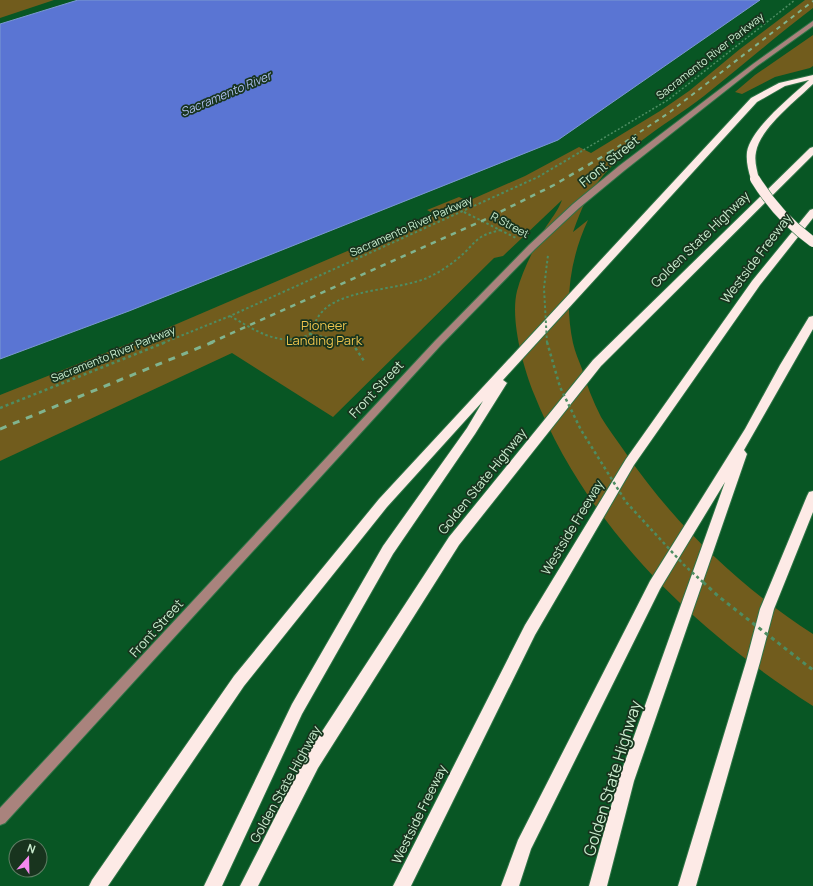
<svg xmlns="http://www.w3.org/2000/svg" width="813" height="886" font-family="Manrope,sans-serif">
  <style>
    .green { fill: #715c1d }
    .water { fill: #5a75d3; stroke: #7b99d2 }
    .lines { fill: none; stroke-linecap: round; stroke-linejoin: round }
    .minor-casing { stroke: #2f7446; stroke-width: 2 }
    .highway-casing { stroke: #2f7446; stroke-width: 2 }
    .path-far3 { stroke: #4e8d62; stroke-width: 1.5; stroke-dasharray: 2 2; stroke-linecap: butt }
    .path-far2 { stroke: #4e8d62; stroke-width: 2; stroke-dasharray: 2.5 2.5; stroke-linecap: butt }
    .path-far1 { stroke: #4e8d62; stroke-width: 2.5; stroke-dasharray: 3 3; stroke-linecap: butt }
    .path { stroke: #4e8d62; stroke-width: 3; stroke-dasharray: 4 4; stroke-linecap: butt }
    .minor { fill: #a9837d; fill-rule: evenodd }
    .highway { fill: #fdeae6; fill-rule: evenodd }
    .rail-far2 { stroke: #81b48f; stroke-width: 2; stroke-dasharray: 4.5 4.5; stroke-linecap: butt }
    .rail-far1 { stroke: #81b48f; stroke-width: 2.5; stroke-dasharray: 5.5 5.5; stroke-linecap: butt }
    .rail { stroke: #81b48f; stroke-width: 3; stroke-dasharray: 7 7; stroke-linecap: butt }
    .highway-bridge-casing { stroke: #2f7446; stroke-width: 11; stroke-linecap: butt }
    .path-bridge-far2 { stroke: #4e8d62; stroke-width: 2; stroke-dasharray: 2.5 2.5; stroke-linecap: butt }
    .path-bridge-far1 { stroke: #4e8d62; stroke-width: 2.5; stroke-dasharray: 3 3; stroke-linecap: butt }
    .path-bridge { stroke: #4e8d62; stroke-width: 3; stroke-dasharray: 4 4; stroke-linecap: butt }
    .highway-bridge { stroke: #fdeae6; stroke-width: 10 }
    .labels { text-anchor: middle; stroke-width: 3.5; stroke-linejoin: round; paint-order: stroke }
    .far-street-label { font-size: 11px; fill: #c9ecce; stroke: #18341e }
    .far-water-label { font-size: 12px; font-style: italic; fill: #adbeee; stroke: #18341e }
    .street-label { font-size: 13px; fill: #c9ecce; stroke: #18341e }
    .park-label { font-size: 13px; fill: #edc34d; stroke: #18341e }
    .near-street-label { font-size: 16px; fill: #c9ecce; stroke: #18341e }
  </style>
  <rect width="100%" height="100%" fill="#085624"/>
  <!-- green -->
  <path class="green" d="M0 0H54L0 18Z
    M805 0H813V8C776 36 741 67 704 96 664 127 612 153 587 199 581 209 577 221 573 232L588 220C570 259 564 301 573 343 575 352 579 361 582 369 587 386 593 401 601 417 608 429 617 440 625 452 674 524 740 587 813 634V706C694 630 587 527 534 394 523 367 510 319 517 291 522 271 534 249 544 230 550 220 558 211 562 200L503 256 494 258 333 417 232 353 0 461V395L158 332 434 214 427 210 459 197 468 201 525 176 579 147 591 153 660 111 689 91 740 49Z
    M813 35V66L810 68 775 77 742 94 735 92 755 75Z"/>
  <!-- water -->
  <path class="water" d="M78 0H760L558 140 129 311 0 359V24Z"/>
  <g class="lines">
    <defs>
      <path id="minor" d="M813 21V26L757 66 625 170 579 208 535 249 441 345 5 823 0 825V808L435 341 529 245 573 204 619 166 753 64Z"/>
      <path id="highway" d="M813 75V84C796 101 760 128 756 152 754 161 757 170 759 179L758 181 755 182 751 179C748 170 746 161 747 152 751 128 791 97 809 80L785 86 757 102 503 380 507 383 475 434 393 554 302 714 222 886H204L292 704 383 546 467 428 483 401 387 507 244 686 108 886H89L92 880 234 676 379 499 751 98 779 83Z
        M813 147V155L601 366 459 545 318 768 258 886H240L306 756 449 537 593 360 810 148Z
        M813 209V218L760 285 634 465 535 635 411 886H393L525 625 626 459 752 281 810 210Z
        M813 316V329L744 450 747 454 634 781 607 886H589L618 781 725 482 660 589 531 849 519 886H501L518 840 650 581 745 429 780 365 809 317Z
        M813 491V512L774 609 760 662 696 886H678L746 662 760 609 807 496 809 492Z"/>
    </defs>
    <!-- minor casing -->
    <use href="#minor" class="minor-casing"/>
    <!-- highway casing -->
    <use href="#highway" class="highway-casing"/>
    <!-- path-far3 -->
    <path class="path-far3" d="M580 152 668 100 795 0"/>
    <!-- path-far2 -->
    <path class="path-far2" d="M464 212 516 238
      M230 316C255 330 281 349 310 334 315 322 319 312 330 305 358 288 397 290 427 278 440 272 452 264 463 254 469 249 475 240 483 236 488 233 494 232 500 230
      M310 334 351 343
      M163 343 230 316 538 177 582 151"/>
    <!-- path-far1 -->
    <path class="path-far1" d="M346 342 352 343 364 361
      M0 408 166 342"/>
    <!-- path -->
    <path class="path" d="M809 667 813 670"/>
    <!-- minor -->
    <use href="#minor" class="minor"/>
    <!-- highway -->
    <use href="#highway" class="highway"/>
    <!-- rail-far2 -->
    <path class="rail-far2" d="M610 152 670 112 813 1"/>
    <!-- rail-far1 -->
    <path class="rail-far1" d="M210 343 486 219 554 185 612 151"/>
    <!-- rail -->
    <path class="rail" d="M0 429 213 342"/>
    <defs>
      <path id="highway-bridge" d="M755 179C771 205 788 224 813 242"/>
    </defs>
    <!-- highway-bridge casing -->
    <use href="#highway-bridge" class="highway-bridge-casing"/>
    <!-- path-bridge-far2 -->
    <path class="path-bridge-far2" d="M547 343 544 288 548 255"/>
    <!-- path-bridge-far1 -->
    <path class="path-bridge-far1" d="M547 342 560 387 581 430 626 502 684 565 704 583"/>
    <!-- path-bridge -->
    <path class="path-bridge" d="M703 582 718 596 809 667"/>
    <!-- highway-bridge -->
    <use href="#highway-bridge" class="highway-bridge"/>
  </g>
  <g class="labels">
    <!-- far-street labels -->
    <g class="far-street-label">
      <text transform="translate(710 56) rotate(-38)" y="4">Sacramento River Parkway</text>
      <text transform="translate(510 225) rotate(28)" y="4">R Street</text>
      <text transform="translate(411 226) rotate(-24)" y="4">Sacramento River Parkway</text>
      <text transform="translate(113 354) rotate(-22)" y="4">Sacramento River Parkway</text>
    </g>
    <!-- far-water labels -->
    <g class="far-water-label">
      <text transform="translate(226 94) rotate(-23)" y="4">Sacramento River</text>
    </g>
    <!-- street labels -->
    <g class="street-label">
      <text transform="translate(609 161) rotate(-39)" y="5">Front Street</text>
      <text transform="translate(700 239) rotate(-44)" y="5">Golden State Highway</text>
      <text transform="translate(756 258) rotate(-53)" y="5">Westside Freeway</text>
      <text transform="translate(376 389) rotate(-47)" y="5">Front Street</text>
      <text transform="translate(482 481) rotate(-51)" y="5">Golden State Highway</text>
      <text transform="translate(572 527) rotate(-59)" y="5">Westside Freeway</text>
      <text transform="translate(156 628) rotate(-48)" y="5">Front Street</text>
      <text transform="translate(285 784) rotate(-61)" y="5">Golden State Highway</text>
      <text transform="translate(419 814) rotate(-64)" y="5">Westside Freeway</text>
    </g>
    <!-- park labels -->
    <g class="park-label">
      <text x="324" y="330">Pioneer<tspan x="324" dy="15">Landing Park</tspan></text>
    </g>
    <!-- near-street labels -->
    <g class="near-street-label">
      <text transform="translate(612 778) rotate(-73)" y="6">Golden State Highway</text>
    </g>
  </g>
  <!-- north arrow -->
  <g transform="translate(28 858) rotate(20)"><circle r="19" fill="#18341e" stroke="#5f7e64"/>
  <path d="M0-3L7 15L0 10L-7 15Z" fill="#f589ef"/>
  <text y="-6" font-size="11" font-weight="bold" text-anchor="middle" fill="#c9ecce">N</text>
  </g>
</svg>
